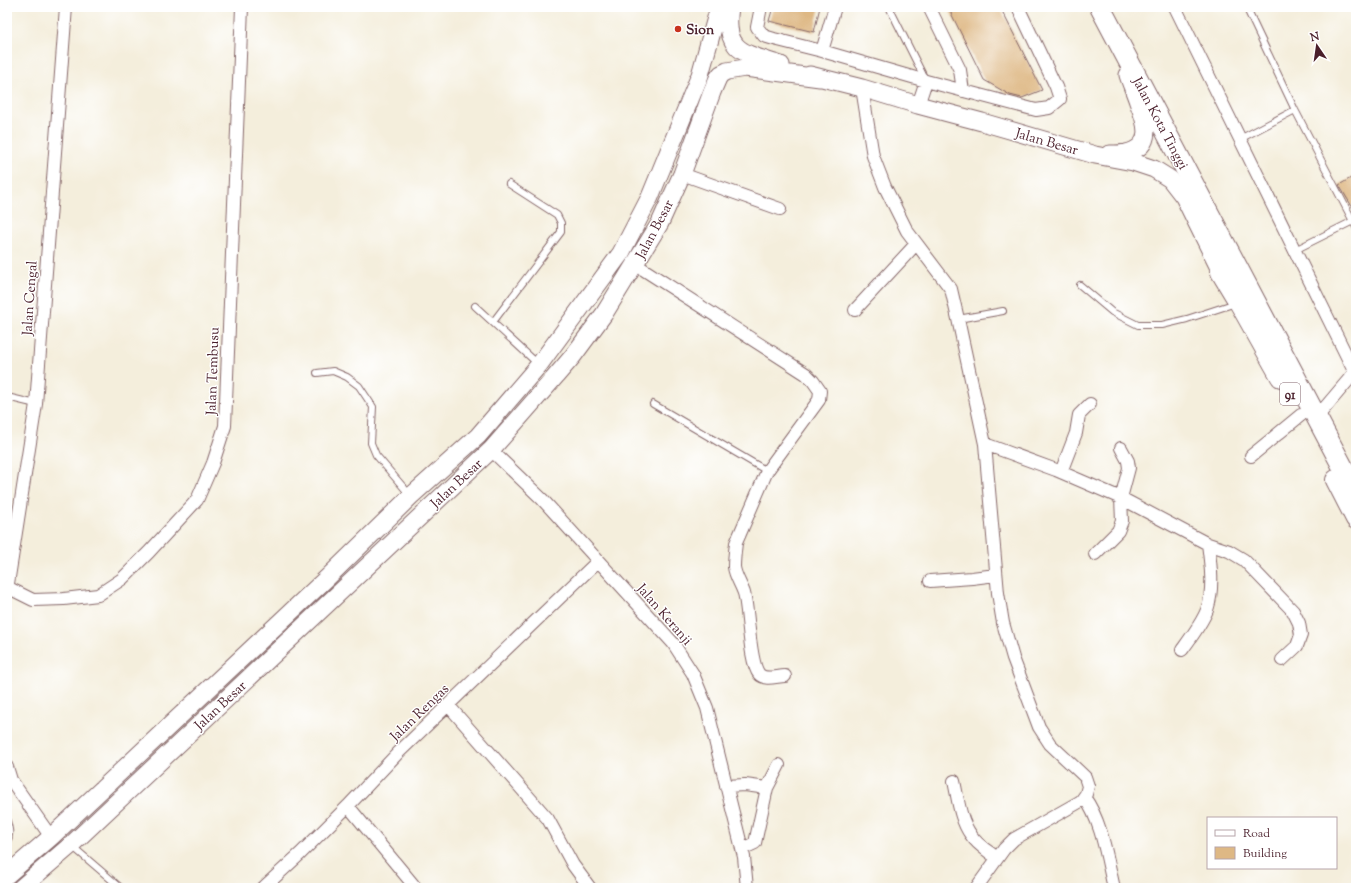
<svg xmlns="http://www.w3.org/2000/svg" width="1363" height="895" font-family="'Sorts Mill Goudy',serif">
  <style>
    .building { fill: #deb884 }
    .lines { fill: none; stroke-linecap: round; stroke-linejoin: round }
    .service-casing { stroke: #866769; stroke-width: 8 }
    .minor-casing { stroke: #866769; stroke-width: 14 }
    .secondary-casing { stroke: #866769; stroke-width: 19 }
    .trunk-casing { stroke: #866769; stroke-width: 22 }
    .service { stroke: #fff; stroke-width: 6 }
    .minor { stroke: #fff; stroke-width: 12 }
    .secondary { stroke: #fff; stroke-width: 17 }
    .trunk { stroke: #fff; stroke-width: 20 }
    .poi-dot { fill: #c8321e; stroke: #fff; stroke-width: 1.5 }
    .labels { text-anchor: middle; stroke-width: 3; stroke-linejoin: round; paint-order: stroke }
    .shield { fill: #fff; stroke: #80626b; stroke-width: 1 }
    .shield-label { font-size: 13px; font-weight: bold; fill: #4a1f2b }
    .poi-label { font-size: 14px; font-weight: bold; fill: #4a1f2b; stroke: #fff; text-anchor: start }
    .street-label { font-size: 14px; fill: #4a1f2b; stroke: #fff }
  </style>
  <rect width="100%" height="100%" fill="#fff"/>
  <filter id="ink" filterUnits="userSpaceOnUse"><feTurbulence type="fractalNoise" baseFrequency=".025" numOctaves="2"/><feDisplacementMap in="SourceGraphic" scale="8" xChannelSelector="R" yChannelSelector="G"/><feConvolveMatrix kernelMatrix="1 2 1 2 8 2 1 2 1" color-interpolation-filters="sRGB"/></filter>
  <filter id="wash" filterUnits="userSpaceOnUse"><feTurbulence type="fractalNoise" baseFrequency=".012" numOctaves="4" result="noise"/><feDisplacementMap in="SourceGraphic" scale="16" xChannelSelector="R" yChannelSelector="G"/><feGaussianBlur stdDeviation="0.9" result="paint"/><feColorMatrix in="noise" values="0 0 0 0 0 0 0 0 0 0 0 0 0 0 0 0 0 1.4 0 .05"/><feComposite in="paint" operator="in"/></filter>
  <g filter="url(#wash)">
    <rect width="100%" height="100%" fill="#f4eedc"/>
    <g id="blocks">
      <!-- building -->
      <path class="building" d="M773 7H820L814 32 769 21Z
        M948 7H1000L1042 90 1022 98 1010 95 984 80Z
        M1356 175V213L1339 185Z"/>
    </g>
  </g>
  <g filter="url(#ink)">
    <use href="#blocks" fill-opacity="0" stroke="#866769" stroke-width="1"/>
    <g class="lines">
      <defs>
        <path id="service" d="M889 7 926 81
          M1246 7 1295 110 1356 227
          M1240 139 1295 110
          M1295 250 1353 221
          M1080 285 1112 312 1138 325H1162L1187 319 1236 303
          M475 306 538 364
          M958 319 1003 311
          M493 322 561 232V223L557 215 509 184
          M317 373 333 371 347 377 359 386 373 407 371 443 376 455 410 495
          M7 397 36 404
          M653 404 767 471
          M7 821C9 828 11 835 7 841
          M72 846 121 888"/>
        <path id="minor" d="M761 7 757 27 764 36 774 39 822 51 926 81 1036 110 1049 108 1060 99 1056 87 1018 7
          M929 7 960 70 963 91
          M1175 7 1356 375
          M822 51 835 7
          M862 88 873 156 885 187 907 231 951 289 958 319 985 444 998 593 1003 623 1013 658 1039 727 1050 744 1085 777 1088 786 1086 794 1081 801 1014 839 1004 849 976 888
          M918 105 926 81
          M682 174 780 209
          M635 264 806 374 813 381 820 391 819 400 767 471 736 543C735 551 734 559 734 567 735 576 741 584 744 593 749 611 749 662 759 674 765 681 777 676 785 676
          M855 310 916 244
          M1317 417 1356 371
          M985 444 1056 470 1121 498 1208 544C1211 566 1214 589 1207 610 1202 623 1190 639 1182 650
          M491 450 542 499 673 643 693 674 707 708 744 857 747 888
          M1251 456 1301 415
          M1061 472 1076 433 1079 415 1090 404
          M1208 544 1229 551 1244 560 1293 611 1299 623 1301 635 1297 646 1282 660
          M1095 554 1118 531 1122 521 1121 498 1129 468 1128 461 1121 448
          M930 581 972 578 996 575
          M7 587 33 600 64 599 98 595 122 579 149 552 197 500 213 463 225 426 242 7
          M7 590 36 404 66 7
          M448 705 548 819 573 865 590 888
          M7 767 11 780 51 837
          M954 781C958 799 960 820 971 835 977 845 988 851 997 858
          M726 786 745 785 767 788
          M1084 797C1102 821 1107 859 1114 888
          M348 806 416 888
          M742 849 755 843 767 788 779 765
          M263 888 300 854 348 806 398 753 598 561"/>
        <path id="secondary" d="M730 7C723 53 745 53 781 65
          M810 75 862 88 918 105 982 122 1095 155 1133 162 1154 169 1170 179 1184 197 1221 272
          M1110 154C1115 154 1121 154 1126 153 1155 146 1146 122 1138 102 1135 93 1131 84 1128 75
          M7 875 51 837 328 577 411 496 478 436 539 365 621 253 650 197 700 75 719 7
          M21 888 71 845 491 450 555 377 573 356 604 314 660 223 682 174 712 92 718 78 721 74 727 71 745 68 820 78"/>
        <path id="trunk" d="M1100 7 1356 492
          M1221 272 1239 302 1281 377
          M1336 480 1356 519"/>
      </defs>
      <!-- service casing -->
      <use href="#service" class="service-casing"/>
      <!-- minor casing -->
      <use href="#minor" class="minor-casing"/>
      <!-- secondary casing -->
      <use href="#secondary" class="secondary-casing"/>
      <!-- trunk casing -->
      <use href="#trunk" class="trunk-casing"/>
      <!-- service -->
      <use href="#service" class="service"/>
      <!-- minor -->
      <use href="#minor" class="minor"/>
      <!-- secondary -->
      <use href="#secondary" class="secondary"/>
      <!-- trunk -->
      <use href="#trunk" class="trunk"/>
    </g>
  </g>
  <!-- markers -->
  <circle class="poi-dot" cx="678" cy="29" r="4"/>
  <g class="labels">
    <!-- shield labels -->
    <rect class="shield" x="1280" y="383" width="20" height="22" rx="3"/>
    <g class="shield-label">
      <text x="1290" y="399">91</text>
    </g>
    <!-- poi labels -->
    <g class="poi-label">
      <text x="686" y="34">Sion</text>
    </g>
    <!-- street labels -->
    <g class="street-label">
      <text transform="translate(1161 123) rotate(62)" y="5">Jalan Kota Tinggi</text>
      <text transform="translate(1047 141) rotate(16)" y="5">Jalan Besar</text>
      <text transform="translate(654 229) rotate(-62)" y="5">Jalan Besar</text>
      <text transform="translate(29 298) rotate(-86)" y="5">Jalan Cengal</text>
      <text transform="translate(212 371) rotate(-88)" y="5">Jalan Tembusu</text>
      <text transform="translate(456 483) rotate(-43)" y="5">Jalan Besar</text>
      <text transform="translate(665 614) rotate(49)" y="5">Jalan Keranji</text>
      <text transform="translate(220 705) rotate(-43)" y="5">Jalan Besar</text>
      <text transform="translate(419 712) rotate(-44)" y="5">Jalan Rengas</text>
    </g>
  </g>
  <!-- margin -->
  <rect width="1363" height="895" fill="none" stroke="#fff" stroke-width="24"/>
  <!-- legend -->
  <rect x="1207" y="817" width="130" height="52" fill="#ffffff" stroke="#b7a5aa"/>
  <rect x="1215" y="830" width="20" height="6" fill="#ffffff" stroke="#b7a5aa"/>
  <text x="1243" y="837" font-size="12" fill="#4a1f2b">Road</text>
  <rect x="1215" y="847" width="20" height="12" fill="#deb884" stroke="#b7a5aa"/>
  <text x="1243" y="857" font-size="12" fill="#4a1f2b">Building</text>
  <!-- north arrow -->
  <g transform="translate(1317 46) rotate(347)" stroke="#ffffff" stroke-width="3" paint-order="stroke">
  <path d="M0-3L7 15L0 10L-7 15Z" fill="#4a1f2b"/>
  <text y="-6" font-size="11" font-weight="bold" text-anchor="middle" fill="#4a1f2b">N</text>
  </g>
</svg>
